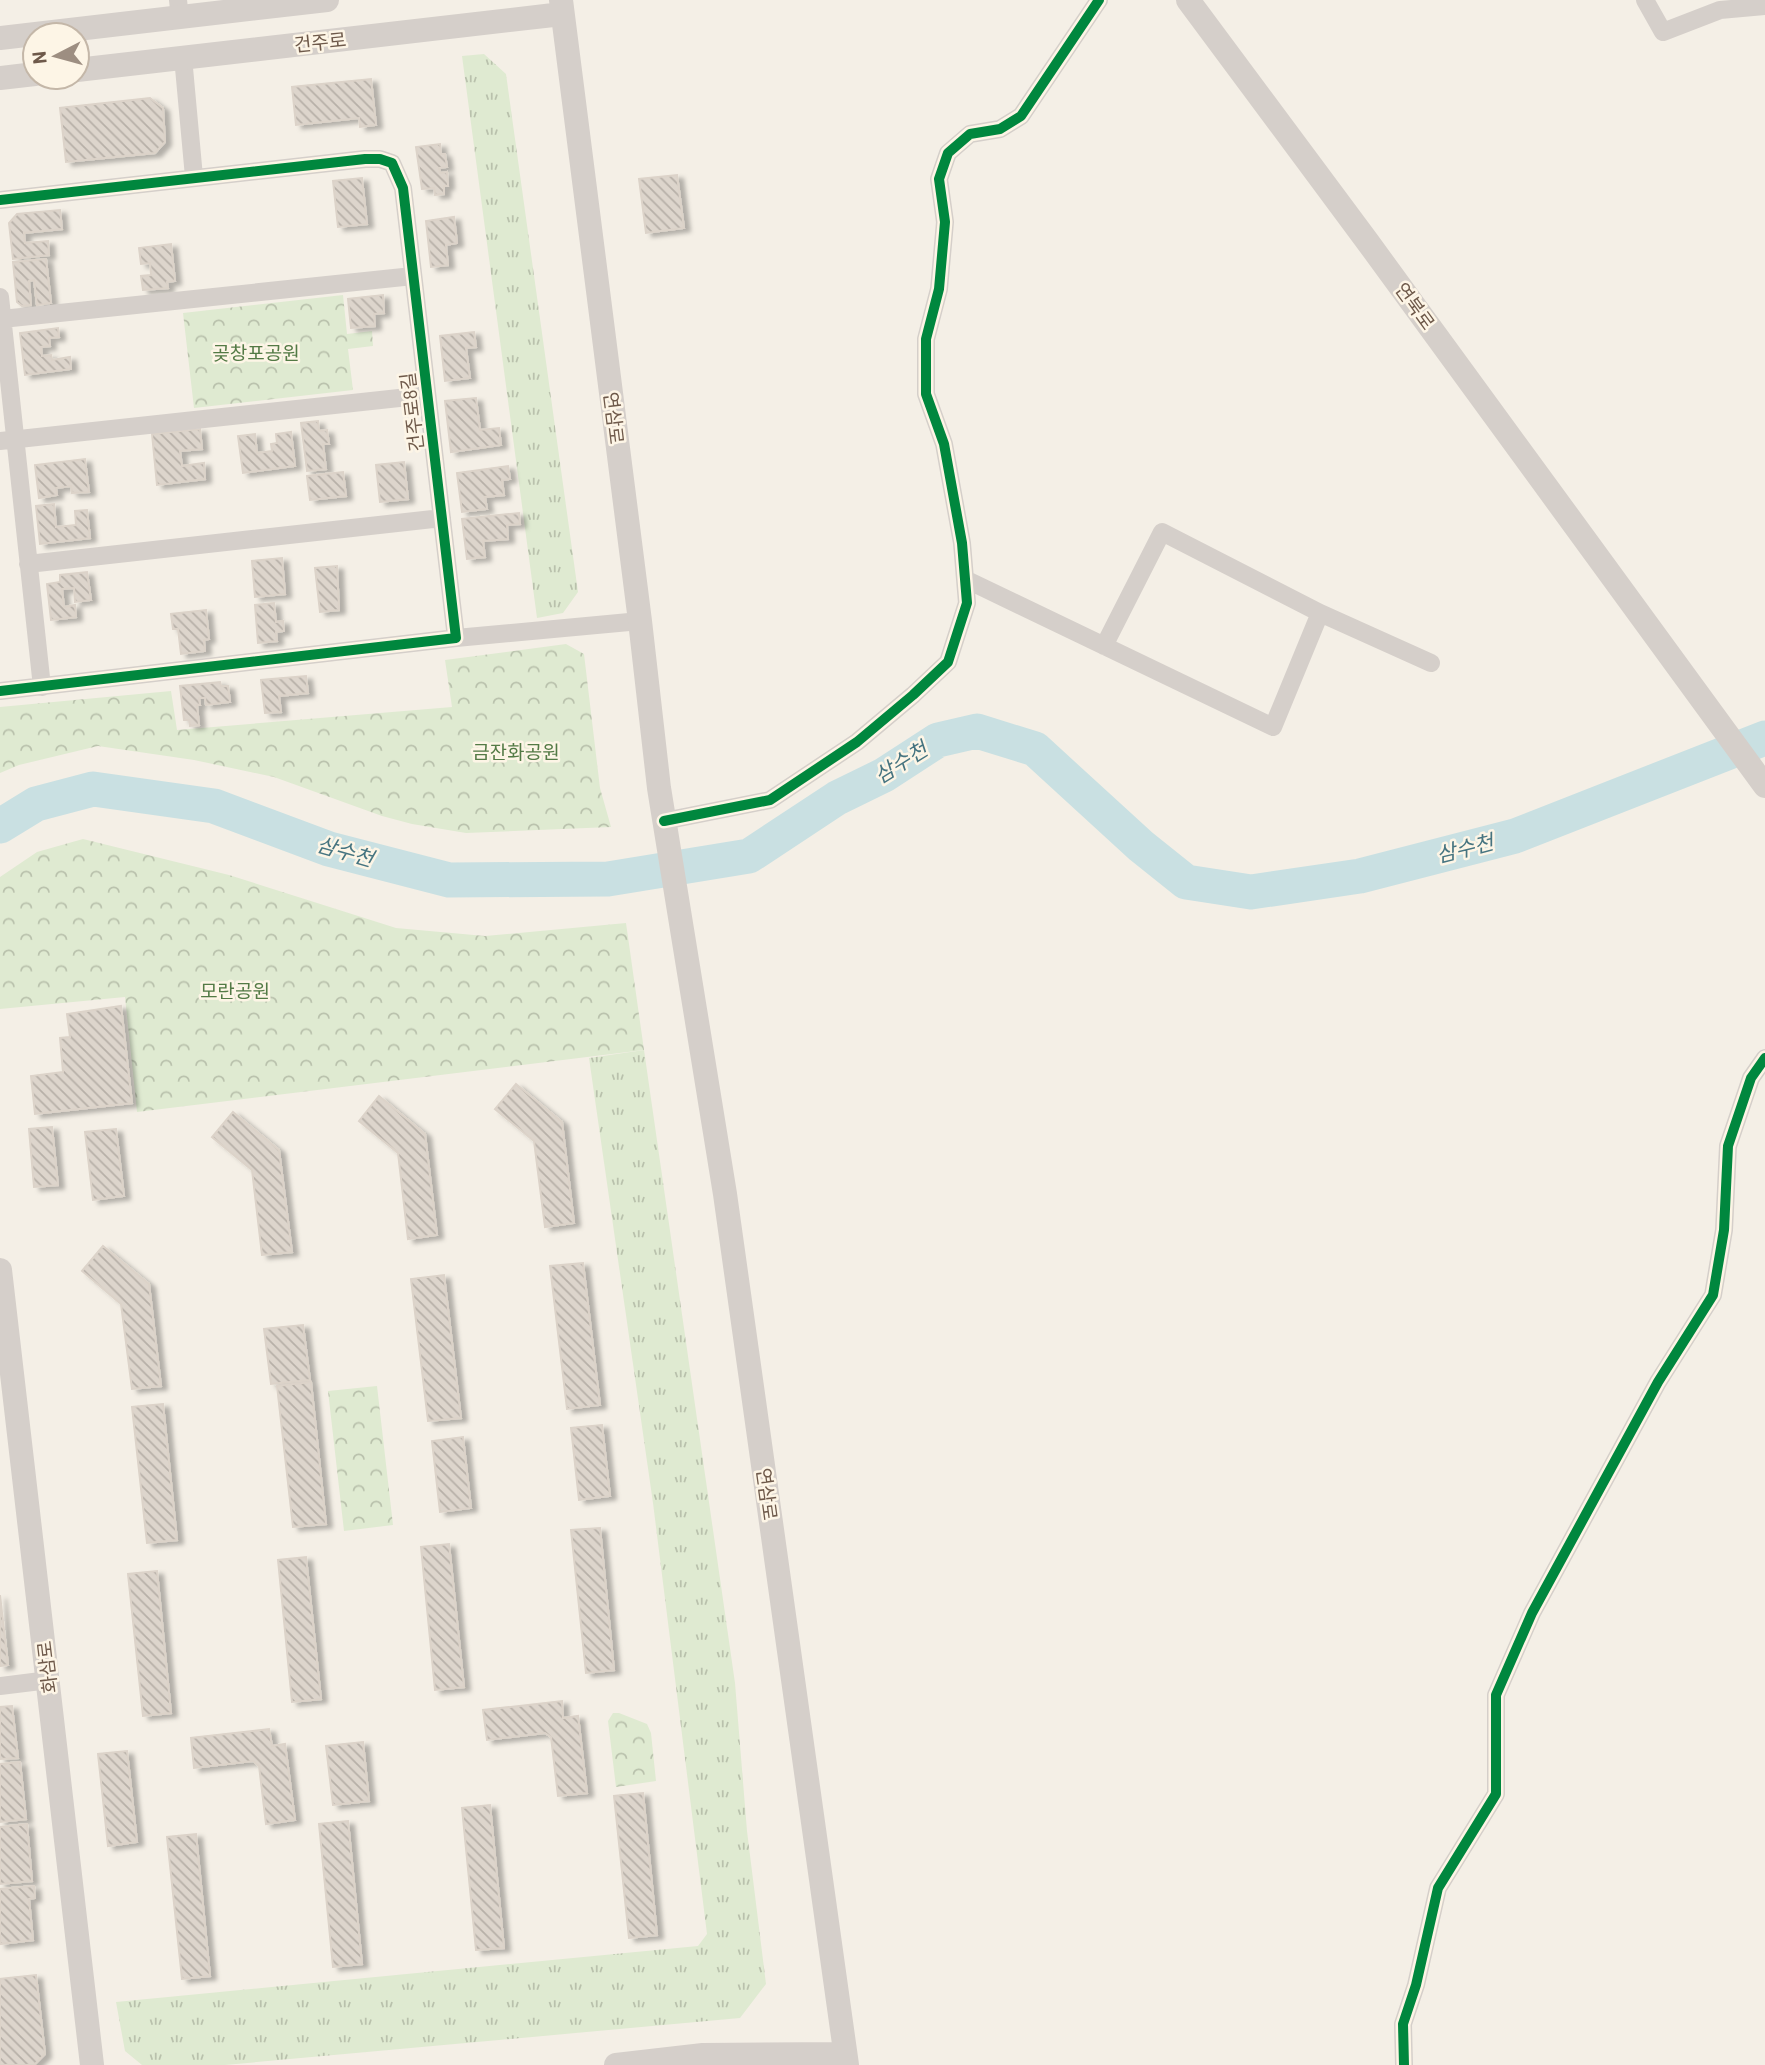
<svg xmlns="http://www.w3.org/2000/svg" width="1765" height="2065" font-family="Barlow,'Noto Sans KR',sans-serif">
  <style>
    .grass { fill: url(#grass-tufts) }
    .park { fill: url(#park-crowns) }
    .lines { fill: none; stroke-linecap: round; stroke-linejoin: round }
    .river { stroke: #c9e0e2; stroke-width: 35 }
    .building { fill: url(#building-back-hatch); stroke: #dcd3c9; stroke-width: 2; filter: url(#shadow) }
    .street { stroke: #d5cfca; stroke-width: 18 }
    .secondary { stroke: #d5cfca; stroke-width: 24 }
    .cycleway-casing { stroke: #fdf5e6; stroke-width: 15 }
    .cycleway { stroke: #00873e; stroke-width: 10 }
    .labels { text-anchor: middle; stroke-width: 5; stroke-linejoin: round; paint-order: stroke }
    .street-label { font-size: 19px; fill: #6e594a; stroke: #fdf5e6 }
    .park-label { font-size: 19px; fill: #537a45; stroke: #fdf5e6 }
    .water-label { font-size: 21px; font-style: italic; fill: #467480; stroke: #fdf5e6 }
  </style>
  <defs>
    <pattern id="grass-tufts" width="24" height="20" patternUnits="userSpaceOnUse" patternTransform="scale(1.75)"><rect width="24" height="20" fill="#dfead1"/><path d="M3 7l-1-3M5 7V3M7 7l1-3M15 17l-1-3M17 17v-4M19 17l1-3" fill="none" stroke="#b9c1ac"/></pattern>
    <pattern id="park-crowns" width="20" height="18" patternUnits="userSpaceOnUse" patternTransform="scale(1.75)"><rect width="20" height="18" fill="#dfead1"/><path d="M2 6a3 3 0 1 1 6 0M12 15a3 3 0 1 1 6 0" fill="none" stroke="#b9c1ac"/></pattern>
    <pattern id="building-back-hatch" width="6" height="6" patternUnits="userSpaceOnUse" patternTransform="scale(1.75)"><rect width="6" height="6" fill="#ddd5cc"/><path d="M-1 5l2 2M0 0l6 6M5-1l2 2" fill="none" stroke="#b7b0a8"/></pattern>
    <filter id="shadow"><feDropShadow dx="6" dy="3.5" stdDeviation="2" flood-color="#0004"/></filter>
  </defs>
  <rect width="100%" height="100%" fill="#f4efe6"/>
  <!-- grass -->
  <path class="grass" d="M484 54 506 74 578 592 563 613 537 618 462 56Z
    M644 1050 735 1683 747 1831 766 1984 740 2018 225 2065H142L125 2051 116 2002 698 1946 707 1934 653 1503 589 1058Z"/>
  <!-- park -->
  <path class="park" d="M343 295 347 334 372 331 373 346 348 349 353 390 194 408 183 313Z
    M566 644 584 654 600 788 611 827 466 833 412 824 382 816 274 777 194 760 98 746 19 765 0 773V707L171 691 177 730 452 707 445 660Z
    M83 839 229 875 396 928 485 936 626 923 644 1050 137 1112 125 997 0 1009V877L37 852Z
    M377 1386 393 1525 344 1531 328 1391Z
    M613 1713H619L647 1724 651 1733 656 1781 616 1787 608 1721Z"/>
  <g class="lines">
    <!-- river -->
    <path class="river" d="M0 826 36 804 93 789 214 806 329 849 449 880 608 879 749 856 837 798 884 775 938 740 977 731 1035 749 1141 846 1186 882 1251 892 1360 876 1515 836 1765 738"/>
  </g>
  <!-- building -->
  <path class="building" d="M371 79 376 125 360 127 359 118 296 125 292 87Z
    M150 98 163 108 165 142 155 153 66 162 60 108Z
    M440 144 441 154H445L447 167 439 168 440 173 447 172 448 186H444V194L435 195 434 188 422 189 416 147Z
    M677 175 684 228 646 233 639 179Z
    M362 178 367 224 338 227 333 181Z
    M60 210 62 229 24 233 25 243 48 241 49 255 13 259 9 223 17 214Z
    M454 217 457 243 446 245 448 265 431 267 426 221Z
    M171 244 175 281 167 282 168 288 143 290 141 276 151 275 150 263 141 264 139 248Z
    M46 259 51 303 37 305 34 280 29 281 31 305 22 306 17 302 13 262Z
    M383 295 384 313 374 314 375 326 351 328 348 299Z
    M58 328 59 337 49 338 50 346 41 347 42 356 51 355 52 360 70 357 71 369 25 375 20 333Z
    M474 332 476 347 466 348 470 378 445 381 440 336Z
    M476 398 480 430 499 428 501 445 451 452 445 401Z
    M318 421 319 431 327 430 329 444H323L326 469 307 471 301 423Z
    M200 429 202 449 180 451 182 466 204 463 205 479 157 485 152 434Z
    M291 432 295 466 243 473 238 436 255 434 257 453 272 451 271 444 277 443 276 434Z
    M85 459 89 492 72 493 71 486 56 488 57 495 39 498 35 465Z
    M404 462 408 499 380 502 376 465Z
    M508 466 510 479 502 480 504 495 485 497 487 509 462 512 457 473Z
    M343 472 346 496 310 500 307 476Z
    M54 504 56 527 76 525 75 511 87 510 90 538 40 544 36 506Z
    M519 513 520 524 507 525 508 539 483 541 485 557 467 559 462 519Z
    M282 558 285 594 255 597 252 561Z
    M337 566 339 610 320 612 315 568Z
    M87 572 91 600 75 602 74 588 62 589 64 607 75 605 76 617 51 620 47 584 60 582V575Z
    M274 603 276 622 283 621 284 631 276 632 277 641 258 643 255 605Z
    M206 610 209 639 204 640 205 651 181 654 178 629H173L171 614Z
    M306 676 308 693 279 696 281 712 265 713 261 680Z
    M220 682 221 686H228L230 702 206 705 205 698H199L200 705H197L199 725 190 726 189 720H184L180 686Z
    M121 1006 132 1103 35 1114 31 1076 63 1072 60 1038 70 1037 67 1014Z
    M516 1084 562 1122 574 1223 545 1227 534 1141 495 1109Z
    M379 1096 425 1134 437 1235 408 1239 398 1153 359 1121Z
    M233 1112 279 1150 292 1252 262 1255 252 1170 212 1137Z
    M52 1127 58 1185 34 1187 29 1129Z
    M116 1129 124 1196 93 1200 85 1132Z
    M103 1246 149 1284 161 1386 132 1389 121 1304 82 1271Z
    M583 1263 600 1405 567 1409 550 1266Z
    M444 1275 461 1418 428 1421 411 1279Z
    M303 1325 310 1380 271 1384 264 1329Z
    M311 1382 326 1524 293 1527 277 1386Z
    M163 1404 177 1540 147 1543 132 1407Z
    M602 1425 610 1496 579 1500 571 1428Z
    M463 1437 471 1508 440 1512 432 1441Z
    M600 1528 614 1670 586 1673 571 1530Z
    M449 1544 464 1687 435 1690 421 1547Z
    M306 1557 321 1699 292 1702 278 1560Z
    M157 1571 171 1713 143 1716 128 1574Z
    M0 1595 8 1665 0 1666Z
    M562 1701 563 1718 578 1716 587 1793 558 1796 551 1737 545 1733 487 1740 483 1710Z
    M12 1706 18 1758 0 1759V1707Z
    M269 1729 272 1746 285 1744 295 1820 266 1824 259 1766 253 1761 194 1768 191 1738Z
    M363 1742 369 1801 333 1805 326 1746Z
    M127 1751 137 1842 108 1846 98 1754Z
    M20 1762 26 1819 0 1822V1764Z
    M643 1793 657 1935 629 1938 614 1796Z
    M490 1805 504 1948 476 1950 462 1808Z
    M348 1821 362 1964 333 1967 319 1824Z
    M27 1824 32 1881 0 1884V1827Z
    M196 1834 210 1976 182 1979 167 1837Z
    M34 1886 35 1898 29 1899 33 1940 0 1944V1889Z
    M36 1975 45 2054 34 2065H0V1979Z"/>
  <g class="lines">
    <!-- street -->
    <path class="street" d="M178 0 180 18
      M1645 0 1663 32 1720 10 1765 6
      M183 57 194 177
      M0 200 365 159H380L392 163 403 188 456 638 0 691
      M0 297 42 687
      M2 319 413 276
      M0 441 427 395
      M28 564 442 518
      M965 579 1273 727 1320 613 1162 532 1104 646
      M1320 613 1431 663
      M456 638 640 621
      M664 821 770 800 857 742 913 695 948 662 967 603 962 543 944 444 926 394V339L939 289 945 222 939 179 948 153 970 134 1000 129 1021 116 1099 0
      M0 1686 49 1680
      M1404 2065 1403 2024 1416 1985 1438 1888 1496 1794V1695L1532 1613 1658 1382 1713 1295 1724 1230 1728 1146 1751 1078 1765 1058"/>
    <!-- secondary -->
    <path class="secondary" d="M561 0 640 621 659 788 725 1194 847 2065
      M1188 0 1367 241 1765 786
      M0 38 327 0
      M77 70 562 14
      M0 78 35 74
      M0 1270 92 2065
      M616 2065 703 2055 845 2054"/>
    <defs>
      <path id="cycleway" d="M0 200 365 159H380L392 163 403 188 456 638 0 691
        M664 821 770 800 857 742 913 695 948 662 967 603 962 543 944 444 926 394V339L939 289 945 222 939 179 948 153 970 134 1000 129 1021 116 1099 0
        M1404 2065 1403 2024 1416 1985 1438 1888 1496 1794V1695L1532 1613 1658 1382 1713 1295 1724 1230 1728 1146 1751 1078 1765 1058"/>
    </defs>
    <!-- cycleway casing -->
    <use href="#cycleway" class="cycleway-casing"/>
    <!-- cycleway -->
    <use href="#cycleway" class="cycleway"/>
  </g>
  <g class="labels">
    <!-- street labels -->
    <g class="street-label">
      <text transform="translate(320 42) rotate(-6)" y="7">건주로</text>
      <text transform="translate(1415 306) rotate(54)" y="7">연북로</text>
      <text transform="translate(412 412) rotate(-97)" y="7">건주로8길</text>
      <text transform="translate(614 418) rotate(83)" y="7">연삼로</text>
      <text transform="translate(767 1494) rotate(82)" y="7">연삼로</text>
      <text transform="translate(47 1667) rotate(-97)" y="7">화삼로</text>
    </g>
    <!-- park labels -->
    <g class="park-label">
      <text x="256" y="360">곶창포공원</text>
      <text x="516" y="759">금잔화공원</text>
      <text x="235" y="998">모란공원</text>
    </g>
    <!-- water labels -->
    <g class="water-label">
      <text transform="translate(901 763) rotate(-32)" y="7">삼수천</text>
      <text transform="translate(1465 849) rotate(-14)" y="7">삼수천</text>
      <text transform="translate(345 852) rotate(16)" y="7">삼수천</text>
    </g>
  </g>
  <!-- north arrow -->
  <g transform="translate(56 56) rotate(264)"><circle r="33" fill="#fdf5e6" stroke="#c4b7a8" stroke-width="2"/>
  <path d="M0-5L12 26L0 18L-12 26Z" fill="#9d8e81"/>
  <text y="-10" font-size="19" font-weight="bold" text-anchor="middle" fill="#6e594a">N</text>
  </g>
</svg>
